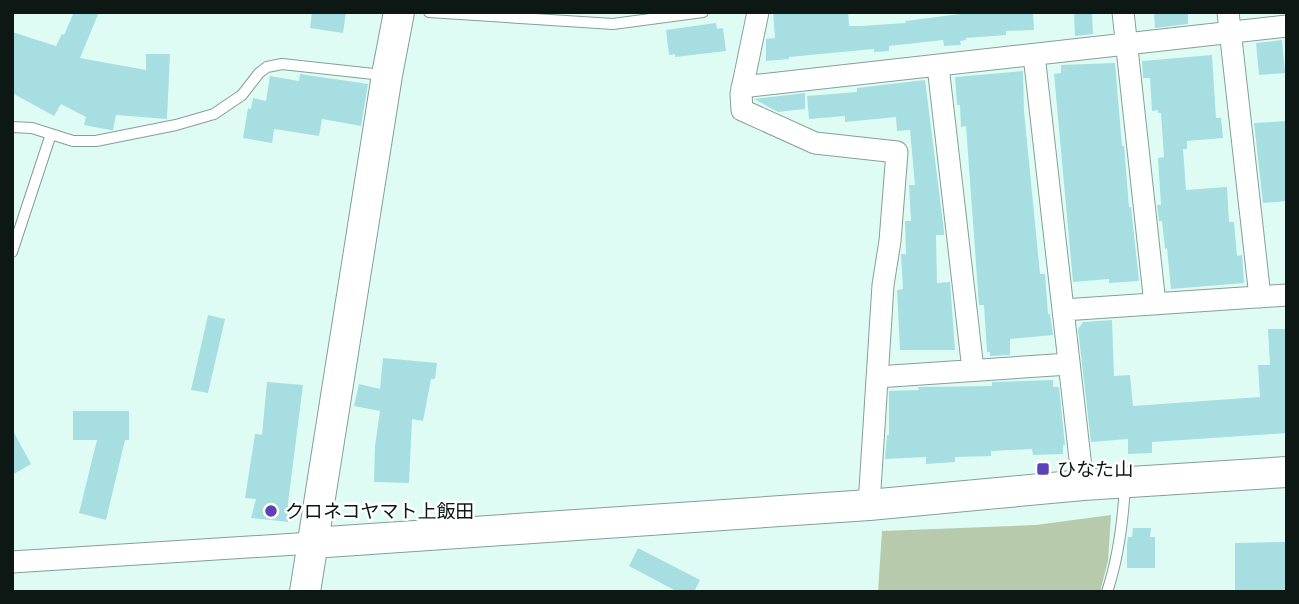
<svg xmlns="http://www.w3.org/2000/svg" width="1299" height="604" font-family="'Open Sans','Noto Sans JP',sans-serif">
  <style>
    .green { fill: #b7caab }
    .building { fill: #a7dee1 }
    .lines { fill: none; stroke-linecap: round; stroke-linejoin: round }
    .lane-casing { stroke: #849f98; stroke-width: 12 }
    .street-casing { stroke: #849f98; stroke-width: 23 }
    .secondary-casing { stroke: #849f98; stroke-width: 32 }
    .lane { stroke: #fff; stroke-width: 10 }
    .street { stroke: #fff; stroke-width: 21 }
    .secondary { stroke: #fff; stroke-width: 30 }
    .poi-dot { fill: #5d41b9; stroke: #fff; stroke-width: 2.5 }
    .labels { text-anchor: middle; stroke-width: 5; stroke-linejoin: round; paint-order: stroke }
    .poi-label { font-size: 19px; fill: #0d1714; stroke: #fff; text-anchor: start }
  </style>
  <rect width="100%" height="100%" fill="#dffcf4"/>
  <!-- green -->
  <path class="green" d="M1111 515 1108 561 1100 592H878L882 531 1036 525Z"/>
  <!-- building -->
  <path class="building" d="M74 12H99L80 58 146 70V54H170L167 119 116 115 113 130H110L84 125 86 117 61 104 54 116 12 93V32L56 46 62 34 64 35Z
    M312 12H346L343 33 310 28Z
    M773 12H848L849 26H861L906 23 905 21 976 12H1033L1034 30 1006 31V35L966 38V40L960 41 961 45 944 46 943 40 889 46V51L874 52V49L789 57V59L766 61V39L775 38Z
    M1074 12H1092L1093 34 1075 36Z
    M1154 12H1188V24L1155 28Z
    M716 23 717 29 723 28 726 51 675 57V54L669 55 666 30Z
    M1282 40 1285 73 1259 75 1256 43Z
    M1212 55 1216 118H1221L1223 138 1187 141V149H1183L1186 190 1227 187 1229 222H1234L1237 256 1242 255 1244 283 1171 289 1167 248 1165 249 1162 221H1159L1157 205H1161L1158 158 1164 157 1161 113H1158V110L1152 111 1150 78H1143L1142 61Z
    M1115 63 1122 146H1124L1129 207H1131L1139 281 1109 283V279L1073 282 1054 74 1061 73V65Z
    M1023 71 1024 111 1040 274H1045L1048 314H1050L1053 335 1010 339V355L990 356V352H987L984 305H979L966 126 961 127 960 105H957L955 77Z
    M300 74 368 84 361 126 322 119 319 136 274 129 272 143 243 138 248 108 251 109 253 98 266 101 270 76 299 81Z
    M925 80 944 231V235H936L937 283 950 282 955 350H900L897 290 903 289 901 254H906L905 221H911L909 185H915L910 130 897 131 896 117 845 122V116L809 119 807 96 857 92V88Z
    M805 93V109L778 112 754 99Z
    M1287 121V201L1263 203 1254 123Z
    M208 315 225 319 208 393 191 390Z
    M1112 320 1114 376 1130 375 1133 406 1260 397 1258 365H1270L1268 329H1287V433L1152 442V453L1128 454V439L1091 442 1078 329 1083 322Z
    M383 358 437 363 435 379H431L423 421 412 419 409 483 374 482 375 446 380 411 354 406 359 384 380 389Z
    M1053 380V387H1059L1065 445H1063V454L1033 455 1032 449 991 451V456L955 457V462L926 464V457L885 459 887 435H889V391L919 390 918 387H922L992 386V382Z
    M267 382 303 385 288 503V522L251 518 256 499 245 498 255 434 262 435Z
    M73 411H129V440H125L106 520 79 513 97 440H73Z
    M12 429 31 464 12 475Z
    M1133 528H1151L1150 537H1155V568H1127V544L1128 537H1132Z
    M1287 542V592H1235V543Z
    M638 548 700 580 694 592H678L629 566Z"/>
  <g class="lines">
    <defs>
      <path id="lane" d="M429 12 613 24 703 12
        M12 127 32 128 73 141H96L176 125 214 114 242 95 259 73 267 67 282 64 383 75
        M12 252 51 134
        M1107 592C1119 556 1123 522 1125 485"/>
      <path id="street" d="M758 12 741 94 742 110 815 143 897 152 890 241 883 285 869 505
        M1123 12 1155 304
        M1228 12 1260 297
        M1034 55 1083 485
        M938 66 973 370
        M742 87 1287 26
        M1063 310 1287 295
        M877 377 1069 364
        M12 562 312 543"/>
      <path id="secondary" d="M312 543 869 505 1083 485 1287 472
        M305 592 387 75 399 12"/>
    </defs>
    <!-- lane casing -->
    <use href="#lane" class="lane-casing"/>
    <!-- street casing -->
    <use href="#street" class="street-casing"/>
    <!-- secondary casing -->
    <use href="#secondary" class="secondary-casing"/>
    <!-- lane -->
    <use href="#lane" class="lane"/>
    <!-- street -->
    <use href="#street" class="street"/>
    <!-- secondary -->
    <use href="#secondary" class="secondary"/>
  </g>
  <!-- markers -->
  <g class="poi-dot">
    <rect x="1036" y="462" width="14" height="14" rx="3.5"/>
    <circle cx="271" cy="511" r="7"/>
  </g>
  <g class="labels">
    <!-- poi labels -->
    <g class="poi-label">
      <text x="1057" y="476">ひなた山</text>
      <text x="285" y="518">クロネコヤマト上飯田</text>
    </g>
  </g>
  <!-- border -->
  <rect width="1299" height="604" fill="none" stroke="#0d1714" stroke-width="28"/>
</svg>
